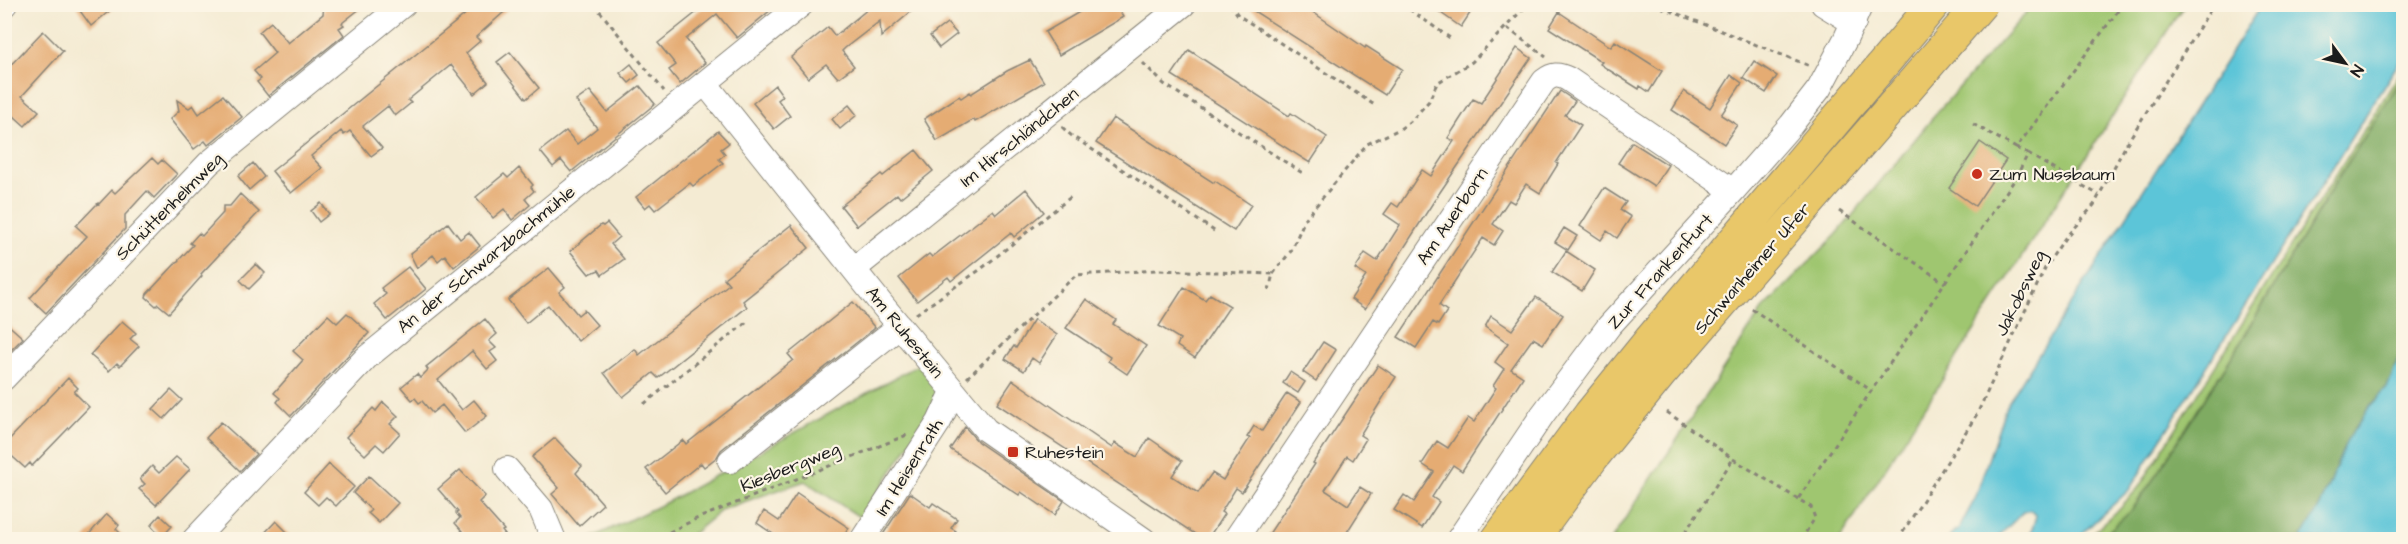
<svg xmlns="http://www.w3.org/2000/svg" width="2408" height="544" font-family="'Architects Daughter',sans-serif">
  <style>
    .green { fill: #9fc670; stroke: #5e7146; stroke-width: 1.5 }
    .forest { fill: #7fab62; stroke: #4e643f; stroke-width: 1.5 }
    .water { fill: #5cc5d8; stroke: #3c707a; stroke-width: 1.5 }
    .building { fill: #e5ac73 }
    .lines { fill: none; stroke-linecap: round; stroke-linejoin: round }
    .minor-casing { stroke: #888478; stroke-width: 26 }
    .major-casing { stroke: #888478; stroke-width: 34 }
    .path { stroke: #888478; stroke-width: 3; stroke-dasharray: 4.5 4.5; stroke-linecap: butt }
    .minor { stroke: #fff; stroke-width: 24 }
    .major { stroke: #e9c769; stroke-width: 32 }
    .poi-dot { fill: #c8321e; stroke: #fcf5e5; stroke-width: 2 }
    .labels { text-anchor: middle; stroke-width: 4.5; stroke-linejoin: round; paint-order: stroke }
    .street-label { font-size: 18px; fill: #1c1c1c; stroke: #fcf5e5 }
    .poi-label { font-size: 18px; fill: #1c1c1c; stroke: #fcf5e5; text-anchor: start }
  </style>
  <rect width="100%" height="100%" fill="#fcf5e5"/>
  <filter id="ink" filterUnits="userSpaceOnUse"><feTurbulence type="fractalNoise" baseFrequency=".0167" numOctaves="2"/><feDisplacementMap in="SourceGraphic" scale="12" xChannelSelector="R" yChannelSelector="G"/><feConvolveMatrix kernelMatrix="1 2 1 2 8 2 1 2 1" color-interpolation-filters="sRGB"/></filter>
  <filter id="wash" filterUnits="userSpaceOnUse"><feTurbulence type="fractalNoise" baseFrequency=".008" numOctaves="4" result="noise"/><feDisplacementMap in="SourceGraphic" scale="24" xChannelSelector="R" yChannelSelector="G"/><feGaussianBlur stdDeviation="1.35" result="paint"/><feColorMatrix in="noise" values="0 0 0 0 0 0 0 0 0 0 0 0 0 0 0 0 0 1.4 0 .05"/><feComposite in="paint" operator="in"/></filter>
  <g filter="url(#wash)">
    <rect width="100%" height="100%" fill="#f4ebd3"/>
    <!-- green -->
    <path class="green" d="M2033 5H2184L1840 539 1611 540 1762 310 1837 234 1940 109Z
      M2403 68V77L2335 183 2241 342 2157 474 2132 510 2112 529 2099 539 2085 540 2116 512 2139 487Z
      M922 363 942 389 915 436 861 518 805 481 723 509 691 535 682 539 587 540 669 501Z"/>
    <!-- forest -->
    <path class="forest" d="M2403 77V347L2387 388 2370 406 2347 440 2320 506 2301 539 2099 540 2132 510 2157 474 2241 342 2335 183Z"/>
    <!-- water -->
    <path class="water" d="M2261 5H2403V56L2129 490 2076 539H2029L2036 516 2030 510 2023 512 1996 539H1948L1954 531 1958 530 1975 499 2006 406Z
      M2403 347V539H2301L2320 506 2347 440 2370 406 2387 388Z"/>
    <g id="blocks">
      <!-- building -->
      <path class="building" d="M75 4H118L91 26Z
        M324 4H366L342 23 344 25 339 28 344 35 268 96 257 82 261 79 254 71 275 53 259 32 271 22 288 43 323 14Z
        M478 4H513L476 37 480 41 466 53 488 82 474 94 451 65 408 100 411 103 395 116 388 106 363 126 382 148 371 156 350 131 344 135 341 131 311 156 322 168 291 193 284 186 272 171Z
        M707 4H778L737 38 717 14 686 39 705 63 680 84 669 70 676 65 658 43Z
        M874 4H920L881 37 880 21 845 48 842 51 854 66 838 78 826 64 808 78 791 57 828 27 835 36Z
        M1093 4H1115L1123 17 1059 55 1045 32Z
        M1243 4H1301L1365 48 1366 46 1402 69 1385 95Z
        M1428 4H1476L1461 27Z
        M1559 12 1611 47 1615 41 1662 71 1649 92 1640 86 1639 89 1609 70 1600 64 1602 62 1549 28Z
        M947 23 957 34 939 48 930 36Z
        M43 31 63 51 22 96 39 111 25 126 14 116 4 126V72Z
        M1517 48 1531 58 1434 201 1365 309 1351 299 1366 276 1355 269 1365 253 1377 261 1400 225 1384 214 1392 203 1398 207 1422 170 1431 176 1454 141 1448 138 1473 99 1481 103Z
        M1189 50 1289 116 1291 113 1327 137 1310 163 1172 75Z
        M510 52 539 88 526 99 497 62Z
        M1030 60 1044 82 975 122 974 119 937 141 924 119 959 96 961 98 970 92 971 94 1007 71Z
        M1754 61 1777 76 1766 93 1743 78Z
        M631 64 639 75 629 83 620 73Z
        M1731 75 1742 83 1721 115 1737 125 1724 144 1672 110 1684 91 1710 108Z
        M775 85 783 96 778 100 790 116 774 129 753 103Z
        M640 86 655 104 571 172 561 160 553 167 540 151 566 131 577 144 597 128 576 101 590 91 607 112Z
        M1560 91 1575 101 1565 115 1581 125 1556 163 1558 164 1540 193 1526 184 1514 203 1509 200 1493 224 1503 231 1494 245 1483 238 1439 305 1447 311 1438 325 1433 322 1416 348 1398 337Z
        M223 95 242 117 208 145 205 141 194 149 170 119 179 111 177 100 189 108 193 105 199 114Z
        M849 105 857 115 840 129 832 119Z
        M1113 118 1214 183 1215 181 1251 205 1234 231 1096 143Z
        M718 131 729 143 721 149 725 154 719 159 723 163 693 186 690 183 655 210 650 204 645 208 636 197Z
        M1632 142 1668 165 1654 186 1618 163Z
        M1980 142 2006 160 1975 206 1949 188Z
        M916 150 933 171 900 198 897 194 857 226 841 206 881 174 883 176Z
        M152 158 158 164 162 160 177 174 154 198 147 191 125 215V229L46 313 30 298 87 236 76 226 98 203 99 204 112 190 115 193Z
        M253 163 264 177 249 190 238 176Z
        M519 168 533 185 531 187 534 191 525 199 530 205 512 220 504 209 493 218 476 197 504 174 508 178Z
        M1604 188 1626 202 1620 210 1631 217 1617 238 1607 231 1601 240 1580 226Z
        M1026 189 1044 212 1014 237 1011 233 951 281 948 277 917 301 899 278 929 254 932 257 993 210 996 214Z
        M240 194 259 212 201 274 202 276 169 313 158 304 156 306 146 297 147 294 193 245 190 243 199 233 202 236 223 213V206H230Z
        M321 203 329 214 319 222 311 211Z
        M448 223 460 239 469 232 480 246 454 267 445 255 438 261 433 255 417 268 410 254Z
        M607 223 619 237 611 244 624 259 602 275 599 270 589 274 570 251 601 225 603 226Z
        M791 225 809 248 743 301 747 307 658 378 653 373 623 397 604 373 635 349 639 355 677 325 729 284 724 278Z
        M1564 228 1577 236 1568 250 1555 242Z
        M1566 251 1595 270 1582 291 1552 272Z
        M256 264 265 273 249 289 240 280Z
        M408 267 426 289 387 320 374 304 386 294 381 288Z
        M549 268 565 287 559 292 578 315 584 310 597 325 578 341 548 305 526 323 508 300Z
        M1184 287 1205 300 1210 294 1230 306 1195 358 1177 346 1180 339 1159 326Z
        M1536 297 1563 315 1543 344 1533 338 1511 369 1523 377 1462 471 1453 465 1432 497 1439 502 1422 528 1394 510 1404 495 1414 502 1434 472 1422 464 1437 441 1448 448 1468 418 1474 422 1496 388 1493 386 1504 369 1495 362 1508 343 1485 327 1491 316 1512 330Z
        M1086 299 1116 320 1113 324 1146 346 1127 374 1108 361 1110 357 1066 328Z
        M853 302 875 328 721 450 717 457 704 467 701 463 665 492 646 469 683 440 686 444 793 360 788 354Z
        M347 313 369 333 291 416 277 402 280 398 274 393 303 360 293 351 328 315 337 323Z
        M485 319 497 334 489 341 496 348 490 352 497 361 487 369 472 351 438 380 462 410 474 400 487 416 465 433 442 405 432 413 422 401 419 403 415 398 412 400 401 387 417 374 420 378 428 370 426 367Z
        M1034 319 1057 335 1039 363 1032 358 1024 371 1005 359 1014 346 1016 348Z
        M4 321 23 338 4 357Z
        M122 321 136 333 130 339 139 346 120 366 117 363 109 371 90 355Z
        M1323 342 1336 350 1316 381 1303 372Z
        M1378 365 1396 377 1360 435 1366 439 1353 460 1347 456 1325 490 1348 505 1360 487 1371 494 1342 540H1265L1315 464 1313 463Z
        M1290 372 1305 382 1298 393 1283 383Z
        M68 378 78 388 74 392 89 407 32 466 30 463 25 468 4 449V445Z
        M1013 380 1112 448 1115 443 1137 457 1149 438 1182 461 1172 476 1198 493 1212 473 1223 480 1250 438 1247 437 1254 426 1262 431 1287 393 1301 402 1242 492 1236 488 1221 512 1224 514 1207 540H1204L997 404Z
        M171 390 182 400 164 419 153 409Z
        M383 402 398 416 390 424 400 433 384 451 376 444 365 455 346 437 373 408 376 411Z
        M221 422 256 454 240 471 206 438Z
        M965 427 978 442 1064 501 1055 515 1021 492 1019 495 950 449Z
        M555 438 582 466 576 473 603 504 579 526 552 494 559 488 532 457Z
        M176 457 190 469 156 505 139 489 145 484 140 479 152 466 159 473Z
        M329 464 354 487 336 506 326 497 318 505 304 492Z
        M460 470 485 496 479 502 504 530 502 531 509 540H470L455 523 460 518 456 513 458 512 438 489Z
        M369 476 398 503 379 523 368 513 371 510 353 493Z
        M797 493 849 528 841 540H782L757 523 764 511 779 521Z
        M910 493 930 507 933 503 957 519 951 528 956 531 951 540H888L882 536Z
        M107 514 119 525 116 529 127 540H84Z
        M160 515 172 526 162 537 151 525Z
        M276 521 295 540H258Z"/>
    </g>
  </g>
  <g filter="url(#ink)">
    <use href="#blocks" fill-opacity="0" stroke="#888478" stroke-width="1.5"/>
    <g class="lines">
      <defs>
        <path id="minor" d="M1823 4 1854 23
          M4 5 5 4
          M705 83 883 306 986 430 1144 540
          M854 269 1184 4
          M4 378 209 163 404 4
          M730 461 900 326
          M507 469 541 509 554 540
          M194 540 366 358 802 4
          M862 540 939 422 953 392
          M1235 540 1544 81C1553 74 1558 74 1568 79L1733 191
          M1458 540 1543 414 1609 326 1733 191 1791 125 1819 89 1846 38 1861 4"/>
        <path id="major" d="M1497 540 1590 414 1650 340 1934 4
          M1532 540 1593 457 1662 372 1981 4"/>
      </defs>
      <!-- minor casing -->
      <use href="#minor" class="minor-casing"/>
      <!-- major casing -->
      <use href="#major" class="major-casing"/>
      <!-- path -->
      <path class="path" d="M594 4 664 91
        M1230 4 1238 15 1376 106
        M1402 4 1450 38
        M1653 4 1810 66
        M1507 28 1546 57
        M1143 63 1164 84 1304 174
        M1973 124 2016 148
        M1062 127 1072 136 1217 233
        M2028 154 2099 195
        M1839 211 1945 283
        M1273 274 1291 251 1305 219 1367 144 1400 129 1412 120 1429 101 1437 83 1472 62 1528 4
        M1752 309 1872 391
        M916 314 981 269 1072 196
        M967 378 1076 275 1157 270 1273 274 1269 290
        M644 404 747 322
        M1667 412 1733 459 1798 499
        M653 540 696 519 907 435
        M1680 540 1733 459
        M1801 540 1815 518 1811 507 1798 499 2015 179 2028 154 2016 148 2123 4
        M1898 540 1977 414 2046 266 2065 238 2094 205 2127 143 2214 4"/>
      <!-- minor -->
      <use href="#minor" class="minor"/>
      <!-- major -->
      <use href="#major" class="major"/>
    </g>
  </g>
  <!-- markers -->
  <g class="poi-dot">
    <circle cx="1977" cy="174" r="6"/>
    <rect x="1007" y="446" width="12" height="12" rx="3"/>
  </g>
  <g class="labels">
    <!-- street labels -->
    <g class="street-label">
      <text transform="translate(1019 137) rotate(-39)" y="6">Im Hirschländchen</text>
      <text transform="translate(169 206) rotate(-45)" y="6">Schüttenhelmweg</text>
      <text transform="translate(1452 216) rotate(-56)" y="6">Am Auerborn</text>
      <text transform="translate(486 259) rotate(-39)" y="6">An der Schwarzbachmühle</text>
      <text transform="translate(1752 268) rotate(-49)" y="6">Schwanheimer Ufer</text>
      <text transform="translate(1660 271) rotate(-48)" y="6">Zur Frankenfurt</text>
      <text transform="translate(2020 293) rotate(-64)" y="6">Jakobsweg</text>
      <text transform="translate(905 332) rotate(51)" y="6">Am Ruhestein</text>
      <text transform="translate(790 467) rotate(-22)" y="6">Kiesbergweg</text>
      <text transform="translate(909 467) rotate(-58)" y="6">Im Heisenrath</text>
    </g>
    <!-- poi labels -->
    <g class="poi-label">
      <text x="1989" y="180">Zum Nussbaum</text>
      <text x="1025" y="458">Ruhestein</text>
    </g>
  </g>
  <!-- margin -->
  <rect width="2408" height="544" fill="none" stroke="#fcf5e5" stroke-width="24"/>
  <!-- north arrow -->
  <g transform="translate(2345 63) rotate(123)" stroke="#fcf5e5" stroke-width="4.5" paint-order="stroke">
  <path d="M0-4.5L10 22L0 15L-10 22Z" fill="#1c1c1c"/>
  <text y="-9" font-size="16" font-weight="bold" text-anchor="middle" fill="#1c1c1c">N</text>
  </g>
</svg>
